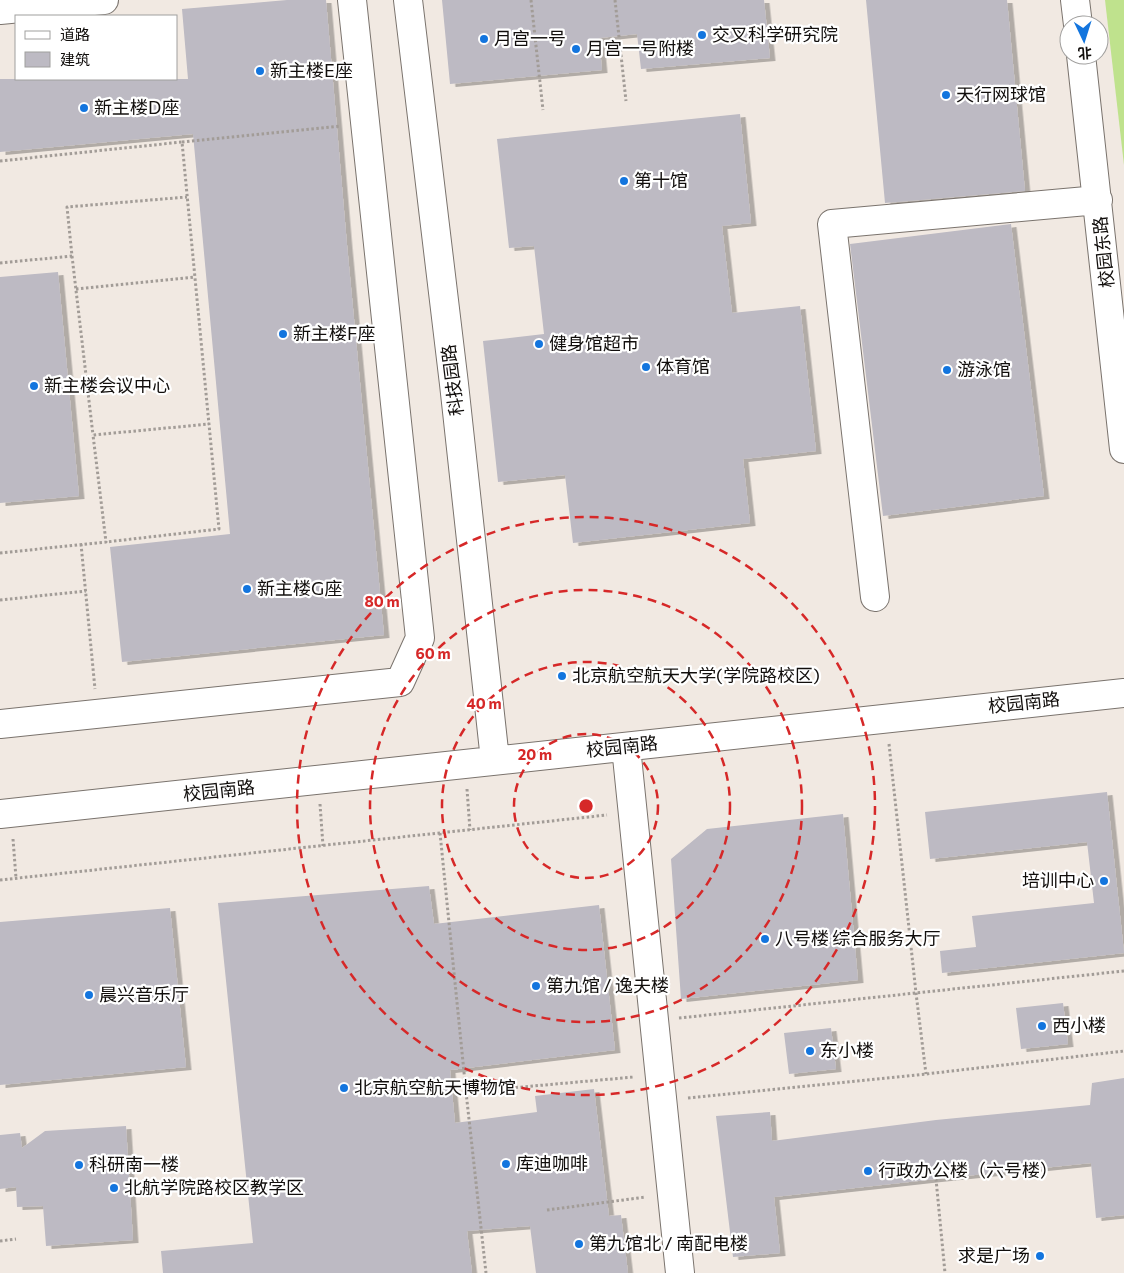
<svg xmlns="http://www.w3.org/2000/svg" width="1124" height="1273" font-family="Commissioner,'Noto Sans SC',sans-serif">
  <style>
    .green { fill: #bfe28d }
    .building { fill: #bdbac3; filter: url(#shadow) }
    .lines { fill: none; stroke-linecap: round; stroke-linejoin: round }
    .minor-casing { stroke: #7a736d; stroke-width: 30 }
    .path { stroke: #a29c97; stroke-width: 3; stroke-dasharray: 2.5 2.5; stroke-linecap: butt }
    .minor { stroke: #fff; stroke-width: 28 }
    .ring { fill: none; stroke: #d62828; stroke-width: 2.5; stroke-dasharray: 9 6 }
    .poi-dot { fill: #1375de; stroke: #fff; stroke-width: 2 }
    .labels { text-anchor: middle; stroke-width: 4.5; stroke-linejoin: round; paint-order: stroke }
    .poi-label { font-size: 18px; fill: #110e0c; stroke: #fff; text-anchor: start }
    .street-label { font-size: 18px; fill: #110e0c; stroke: #fff }
    .centre { fill: #d62828; stroke: #fff; stroke-width: 2.5 }
    .ring-label { font-size: 15px; text-anchor: middle; font-weight: bold; fill: #d62828; stroke: #fff; stroke-width: 4.5; stroke-linejoin: round; paint-order: stroke }
  </style>
  <defs>
    <filter id="shadow"><feDropShadow dx="5.5" dy="3" stdDeviation="0" flood-color="#0004"/></filter>
  </defs>
  <rect width="100%" height="100%" fill="#f1e9e2"/>
  <!-- green -->
  <path class="green" d="M1105 0H1124V165Z"/>
  <!-- building -->
  <path class="building" d="M287 0H326L347 245 384 635 122 662 110 547 230 534 193 134 0 152V79H188L182 9Z
    M442 0H764L770 58 641 69 637 34 599 38 602 70 450 84Z
    M866 0H1007L1025 191 885 203Z
    M740 114 751 223 722 226 732 313 800 306 816 451 743 459 750 523 573 543 565 475 498 482 483 341 544 334 534 246 509 248 497 139Z
    M1011 224 1044 496 883 516 850 244Z
    M58 272 79 496 0 503V277Z
    M1107 792 1124 953 942 973 940 951 976 947 972 916 1094 903 1087 842 930 859 925 812Z
    M843 814 858 980 681 999 671 859 707 829Z
    M429 886 434 924 599 905 615 1050 450 1070 455 1123 537 1112 535 1096 594 1089 609 1216 621 1215 628 1273H536L530 1226 467 1231 472 1273H163L161 1251 253 1243 218 903Z
    M170 908 186 1067 0 1085V922Z
    M1063 1003 1068 1044 1021 1049 1016 1008Z
    M831 1028 836 1069 789 1074 784 1033Z
    M1124 1078V1215L1096 1218 1091 1163 936 1179 774 1197 780 1253 733 1257 716 1116 770 1112 772 1141 936 1120 1090 1105 1092 1083Z
    M126 1126 133 1240 46 1246 43 1206 17 1207 16 1187 0 1189V1135L20 1133 22 1148 45 1131Z"/>
  <g class="lines">
    <defs>
      <path id="minor" d="M408 0 454 384 495 760
        M1075 0 1078 25
        M0 10 104 0
        M1081 55 1124 449
        M875 597 832 224 1098 200
        M0 724 400 682 420 638 352 0
        M626 747 680 1273
        M0 814 1124 693"/>
    </defs>
    <!-- minor casing -->
    <use href="#minor" class="minor-casing"/>
    <!-- path -->
    <path class="path" d="M531 0 543 110
      M615 0 626 101
      M182 142 341 126
      M0 161 182 142 219 529 106 542
      M72 256 93 435
      M0 263 72 256 67 207 187 197
      M76 289 195 277
      M81 544 95 689
      M0 553 106 542 93 435 209 424
      M0 600 86 591
      M889 744 916 993 926 1074
      M467 789 470 830
      M320 804 323 846
      M440 833 466 1092 634 1077
      M13 839 16 878
      M0 880 607 815
      M679 1018 1124 971
      M466 1092 486 1273
      M688 1098 926 1074 1124 1051
      M936 1179 945 1273
      M547 1210 646 1197
      M0 1241 16 1239"/>
    <!-- minor -->
    <use href="#minor" class="minor"/>
  </g>
  <!-- distance rings -->
  <g class="ring">
    <circle cx="586" cy="806" r="72"/>
    <circle cx="586" cy="806" r="144"/>
    <circle cx="586" cy="806" r="216"/>
    <circle cx="586" cy="806" r="289"/>
  </g>
  <!-- markers -->
  <g class="poi-dot">
    <circle cx="702" cy="35" r="5"/>
    <circle cx="484" cy="39" r="5"/>
    <circle cx="576" cy="49" r="5"/>
    <circle cx="260" cy="71" r="5"/>
    <circle cx="946" cy="95" r="5"/>
    <circle cx="84" cy="108" r="5"/>
    <circle cx="624" cy="181" r="5"/>
    <circle cx="283" cy="334" r="5"/>
    <circle cx="539" cy="344" r="5"/>
    <circle cx="646" cy="367" r="5"/>
    <circle cx="947" cy="370" r="5"/>
    <circle cx="34" cy="386" r="5"/>
    <circle cx="247" cy="589" r="5"/>
    <circle cx="562" cy="676" r="5"/>
    <circle cx="1104" cy="881" r="5"/>
    <circle cx="765" cy="939" r="5"/>
    <circle cx="536" cy="986" r="5"/>
    <circle cx="89" cy="995" r="5"/>
    <circle cx="1042" cy="1026" r="5"/>
    <circle cx="810" cy="1051" r="5"/>
    <circle cx="344" cy="1088" r="5"/>
    <circle cx="506" cy="1164" r="5"/>
    <circle cx="79" cy="1165" r="5"/>
    <circle cx="868" cy="1171" r="5"/>
    <circle cx="114" cy="1188" r="5"/>
    <circle cx="579" cy="1244" r="5"/>
    <circle cx="1040" cy="1256" r="5"/>
  </g>
  <g class="labels">
    <!-- poi labels -->
    <g class="poi-label">
      <text x="712" y="41">交叉科学研究院</text>
      <text x="494" y="45">月宫一号</text>
      <text x="586" y="55">月宫一号附楼</text>
      <text x="270" y="77">新主楼E座</text>
      <text x="956" y="101">天行网球馆</text>
      <text x="94" y="114">新主楼D座</text>
      <text x="634" y="187">第十馆</text>
      <text x="293" y="340">新主楼F座</text>
      <text x="549" y="350">健身馆超市</text>
      <text x="656" y="373">体育馆</text>
      <text x="957" y="376">游泳馆</text>
      <text x="44" y="392">新主楼会议中心</text>
      <text x="257" y="595">新主楼G座</text>
      <text x="572" y="682">北京航空航天大学(学院路校区)</text>
      <text x="1094" y="887" text-anchor="end">培训中心</text>
      <text x="775" y="945">八号楼 综合服务大厅</text>
      <text x="546" y="992">第九馆 / 逸夫楼</text>
      <text x="99" y="1001">晨兴音乐厅</text>
      <text x="1052" y="1032">西小楼</text>
      <text x="820" y="1057">东小楼</text>
      <text x="354" y="1094">北京航空航天博物馆</text>
      <text x="516" y="1170">库迪咖啡</text>
      <text x="89" y="1171">科研南一楼</text>
      <text x="878" y="1177">行政办公楼（六号楼）</text>
      <text x="124" y="1194">北航学院路校区教学区</text>
      <text x="589" y="1250">第九馆北 / 南配电楼</text>
      <text x="1030" y="1262" text-anchor="end">求是广场</text>
    </g>
    <!-- street labels -->
    <g class="street-label">
      <text transform="translate(1104 252) rotate(-96)" y="6">校园东路</text>
      <text transform="translate(453 380) rotate(-97)" y="6">科技园路</text>
      <text transform="translate(1024 703) rotate(-6)" y="6">校园南路</text>
      <text transform="translate(622 747) rotate(-6)" y="6">校园南路</text>
      <text transform="translate(219 791) rotate(-6)" y="6">校园南路</text>
    </g>
  </g>
  <circle cx="586" cy="806" r="8" class="centre"/>
  <g class="ring-label">
    <text x="382" y="607">80 m</text>
    <text x="433" y="659">60 m</text>
    <text x="484" y="709">40 m</text>
    <text x="535" y="760">20 m</text>
  </g>
  <!-- legend -->
  <rect x="15" y="15" width="162" height="65" fill="#ffffff" stroke="#a09f9e"/>
  <rect x="25" y="31" width="25" height="8" fill="#ffffff" stroke="#a09f9e"/>
  <text x="60" y="40" font-size="15" fill="#110e0c">道路</text>
  <rect x="25" y="52" width="25" height="15" fill="#bdbac3" stroke="#a09f9e"/>
  <text x="60" y="65" font-size="15" fill="#110e0c">建筑</text>
  <!-- north arrow -->
  <g transform="translate(1084 40) rotate(176)"><circle r="24" fill="#ffffff" stroke="#a09f9e"/>
  <path d="M0-4L9 19L0 12L-9 19Z" fill="#1375de"/>
  <text y="-8" font-size="14" font-weight="bold" text-anchor="middle" fill="#110e0c">北</text>
  </g>
</svg>
